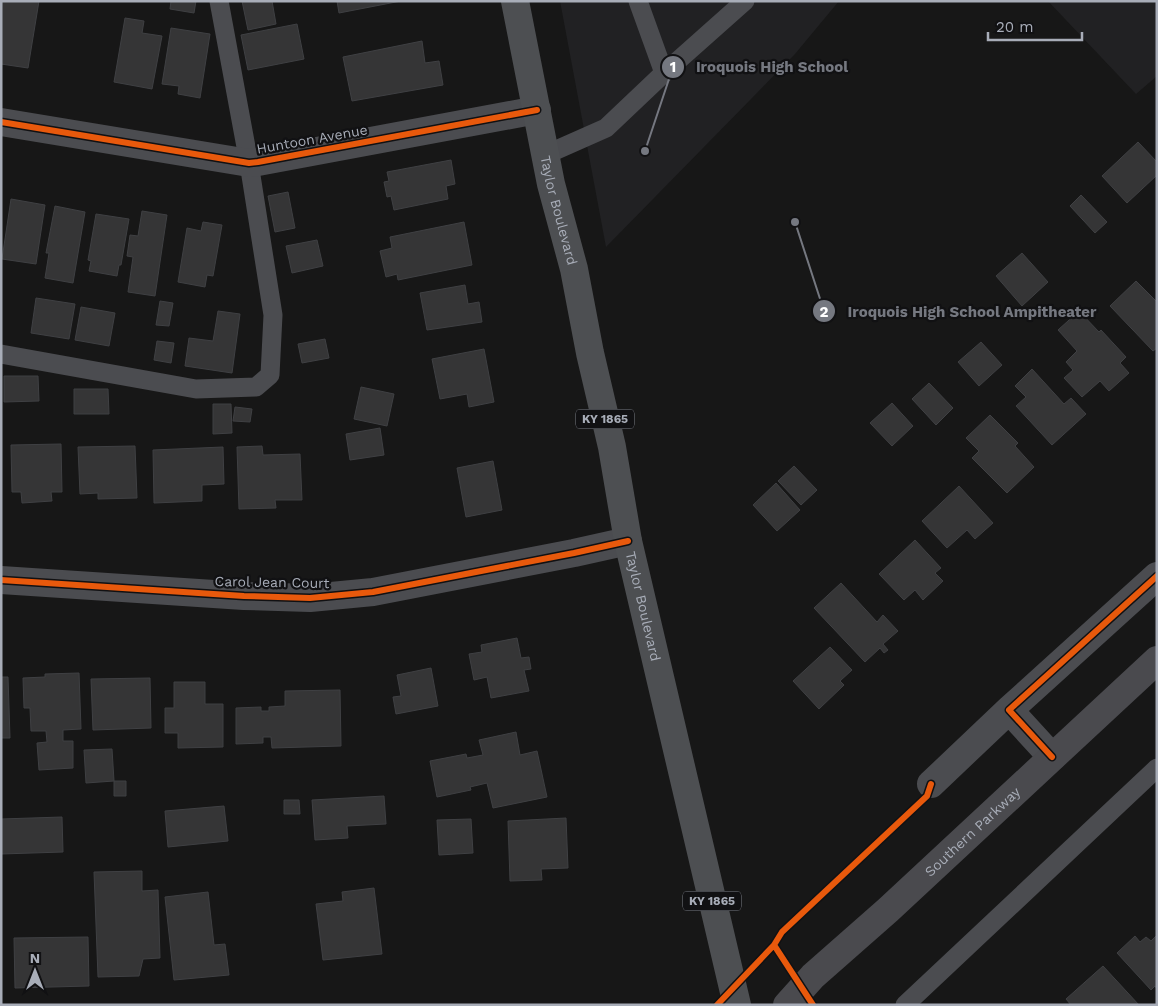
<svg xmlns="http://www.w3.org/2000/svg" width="1158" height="1006" font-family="'Work Sans',sans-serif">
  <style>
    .built { fill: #212123 }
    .building { fill: #353536; stroke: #3f4043 }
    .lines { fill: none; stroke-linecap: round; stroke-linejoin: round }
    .lane { stroke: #4b4c50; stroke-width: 19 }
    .street { stroke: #4b4c50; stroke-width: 28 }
    .secondary { stroke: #4a4a4e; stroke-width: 28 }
    .primary { stroke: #4d4f52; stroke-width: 28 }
    .cycleway-casing { stroke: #111113; stroke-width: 9 }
    .cycleway { stroke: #e8590c; stroke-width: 6 }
    .labels { text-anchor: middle; stroke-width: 4.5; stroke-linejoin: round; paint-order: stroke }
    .shield { fill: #111113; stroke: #7b7e86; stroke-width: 1 }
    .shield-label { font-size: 12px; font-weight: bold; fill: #a8adb8 }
    .street-label { font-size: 14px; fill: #a8adb8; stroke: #111113 }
    .leader { fill: none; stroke: #757880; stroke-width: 2 }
    .callout-dot { fill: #757880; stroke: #111113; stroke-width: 2 }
    .mark-label { font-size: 15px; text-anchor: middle; font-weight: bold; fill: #fff }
    .callout-label { font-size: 15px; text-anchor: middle; font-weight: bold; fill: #757880; stroke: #111113; stroke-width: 4.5; stroke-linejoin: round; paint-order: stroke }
  </style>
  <rect width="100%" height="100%" fill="#171717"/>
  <!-- built -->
  <path class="built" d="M560 1H839L795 54 606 247Z
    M1048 1H1157V76L1136 94Z"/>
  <!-- building -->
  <path class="building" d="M3 1H39L28 68 1 64V9Z
    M171 1H196L194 13 170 9Z
    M242 1H272L276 24 248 30Z
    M337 1H401L339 13Z
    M125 18 144 21 142 33 162 36 152 89 114 82Z
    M297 24 304 59 248 70 241 35Z
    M171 28 210 34 200 98 178 94 179 86 162 84Z
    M422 41 425 63 439 61 443 85 352 101 343 57Z
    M1138 142 1157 162V175L1127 203 1102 176Z
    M451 160 455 184 446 186 448 199 394 210 391 196 387 197 384 182 389 181 387 172Z
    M288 192 295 228 275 232 268 196Z
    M1081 195 1107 222 1095 233 1070 206Z
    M11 199 45 205 36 264 2 259Z
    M55 206 85 212 73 283 45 278 49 253H46Z
    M142 211 167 215 155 296 128 292 133 257 127 256 130 235 138 236Z
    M96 214 129 219 121 265H119L117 276 89 271 91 261 88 260Z
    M203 222 222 225 213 276 207 275 205 287 178 282 187 228 201 231Z
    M464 222 472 265 398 280 397 274 386 277 380 251 392 248 390 237Z
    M317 240 323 266 292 273 286 246Z
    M1022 253 1048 282 1022 306 996 276Z
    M1136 281 1157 302V348L1153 351 1110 306Z
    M465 285 468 304 479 302 482 322 427 330 420 293Z
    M36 298 75 304 69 339 31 333Z
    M160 301 173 303 169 326 156 325Z
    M81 307 115 313 109 346 75 340Z
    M218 311 240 314 232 373 185 366 189 338 213 341Z
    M1079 311 1099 332 1101 330 1126 357 1120 363 1129 373 1109 391 1100 381 1082 397 1064 378 1073 370 1066 362 1077 351 1058 330Z
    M325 339 329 358 302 363 298 344Z
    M157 341 174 343 171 363 154 360Z
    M981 342 1002 365 979 386 958 362Z
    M484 349 494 402 469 407 467 394 440 399 432 359Z
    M1032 369 1064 404 1071 398 1086 414 1052 445 1016 406 1026 397 1015 386Z
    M4 376H38L39 401 4 402Z
    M929 383 953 408 936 425 912 399Z
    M361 387 394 394 387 426 354 419Z
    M74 389H108L109 414H74Z
    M892 403 913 426 892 446 870 423Z
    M213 404H231L232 433 213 434Z
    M235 407 252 409 250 422 233 421Z
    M990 415 1018 443 1015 446 1034 467 1007 493 972 458 979 451 966 438Z
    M380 428 384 455 350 460 346 434Z
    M61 444 62 492H51L52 501 22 503 21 492H12L11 445Z
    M135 446 137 498 98 499V493L80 494 78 447Z
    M262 446 263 455 300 454 302 500H275L276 508 239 509 237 447Z
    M223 447 224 484 202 485V501L154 503 153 450Z
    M493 461 502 510 466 517 457 468Z
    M794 466 817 490 801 505 778 481Z
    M776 483 800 510 777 531 753 505Z
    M959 486 993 523 975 539 967 530 947 548 922 521Z
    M915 540 941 568 935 573 943 581 923 600 915 590 904 600 879 574Z
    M841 583 877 622 883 615 898 631 883 644 888 650 884 653 880 648 865 662 814 608Z
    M517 638 521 658 529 657 531 669 524 670 529 691 491 698 487 677 474 680 469 654 482 652 481 645Z
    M830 647 852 670 840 681 844 685 819 709 793 681Z
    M431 668 438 706 396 714 393 697 401 696 397 675Z
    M79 673 81 729 63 730V741H73V768L39 770 37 743 47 742 46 731H31L30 708H24L23 678 45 677V674Z
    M1 677H8L10 738H1Z
    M150 678 151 728 93 730 91 679Z
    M174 682H205V704H223V747L178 748V733H165V708H174Z
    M340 690 341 746 272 748 271 737H263V743L236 744V708L261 707V711H269V707L285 706V691Z
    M516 732 520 755 537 751 547 797 493 808 487 783 470 787 471 790 437 797 430 761 466 754 467 758 483 755 479 740Z
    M112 749 114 781 86 783 84 750Z
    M114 781H126V796H114Z
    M384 796 386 824 347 826 348 838 315 840 312 800Z
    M284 800H299L300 814H284Z
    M224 806 228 841 168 847 165 811Z
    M62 817 63 852 1 854V819Z
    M566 818 568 868 541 869 542 880 510 881 508 821Z
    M471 819 473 853 439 855 437 820Z
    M142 871V891L158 890 160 958 143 959 139 976 98 977 94 872Z
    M374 888 382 954 323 960 316 904 343 901 342 892Z
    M208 892 214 945 225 944 229 975 174 980 165 897Z
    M1157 935V989L1155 986 1151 990 1117 953 1135 936 1140 942 1146 937 1151 941Z
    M88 937 89 986 15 988 14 938Z
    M1103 966 1139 1005H1071L1066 999Z"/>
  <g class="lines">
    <!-- lane -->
    <path class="lane" d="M664 73 745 1
      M545 155 606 128 664 73 638 1
      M1 354 196 389 256 387 270 375 273 315 249 163 219 1
      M905 1005 1157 768"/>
    <!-- street -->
    <path class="street" d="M1 122 249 163 258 162 537 110
      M1 580 244 596 310 598 373 592 574 553 628 541
      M1052 757 1009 710 1157 576
      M931 784 1009 710"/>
    <!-- secondary -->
    <path class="secondary" id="s1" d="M787 1005 813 976 888 910 1157 660"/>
    <!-- primary -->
    <path class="primary" id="s2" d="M515 1 551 184 574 269 590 353 612 447 628 541 737 1005"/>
    <defs>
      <path id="cycleway" d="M1 122 249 163 258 162 537 110
        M1 580 244 596 310 598 373 592 574 553 628 541
        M1052 757 1009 710 1157 576
        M774 945 782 932 927 796 931 784
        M717 1005 774 945 813 1005"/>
    </defs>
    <!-- cycleway casing -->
    <use href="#cycleway" class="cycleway-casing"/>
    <!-- cycleway -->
    <use href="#cycleway" class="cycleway"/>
  </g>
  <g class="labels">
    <!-- shield labels -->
    <g class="shield">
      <rect x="576" y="409.5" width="58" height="19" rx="4"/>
      <rect x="683" y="891.5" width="58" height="19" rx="4"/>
    </g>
    <g class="shield-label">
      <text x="605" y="423">KY 1865</text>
      <text x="712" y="905">KY 1865</text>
    </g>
    <!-- street labels -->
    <g class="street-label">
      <text transform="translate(312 139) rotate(-10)" y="5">Huntoon Avenue</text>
      <text dy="5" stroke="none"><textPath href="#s2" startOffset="214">Taylor Boulevard</textPath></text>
      <text transform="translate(272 582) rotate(1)" y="5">Carol Jean Court</text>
      <text dy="5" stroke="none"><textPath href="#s2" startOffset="619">Taylor Boulevard</textPath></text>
      <text dy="5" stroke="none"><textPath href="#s1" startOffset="254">Southern Parkway</textPath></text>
    </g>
  </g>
  <!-- callouts -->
  <path class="leader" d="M645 151L673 67M795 222L824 311"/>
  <g class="callout-dot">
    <circle cx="645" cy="151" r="5"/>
    <circle cx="795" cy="222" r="5"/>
    <circle cx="673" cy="67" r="12"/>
    <circle cx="824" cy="311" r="12"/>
  </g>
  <g class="mark-label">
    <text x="673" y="72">1</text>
    <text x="824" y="317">2</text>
  </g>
  <g class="callout-label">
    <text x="772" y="72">Iroquois High School</text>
    <text x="972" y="317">Iroquois High School Ampitheater</text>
  </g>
  <!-- border -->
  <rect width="1158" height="1006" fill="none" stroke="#a8adb8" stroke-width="5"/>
  <!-- north arrow -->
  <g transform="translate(35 971)" stroke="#111113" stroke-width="4" paint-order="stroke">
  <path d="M0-4L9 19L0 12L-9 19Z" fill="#a8adb8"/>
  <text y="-8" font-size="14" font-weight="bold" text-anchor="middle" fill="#a8adb8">N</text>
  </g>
  <!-- scale -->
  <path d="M988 32v8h94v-8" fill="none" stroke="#a8adb8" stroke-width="2.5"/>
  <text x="996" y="32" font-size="15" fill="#a8adb8" stroke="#111113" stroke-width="4" paint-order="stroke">20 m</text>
</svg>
